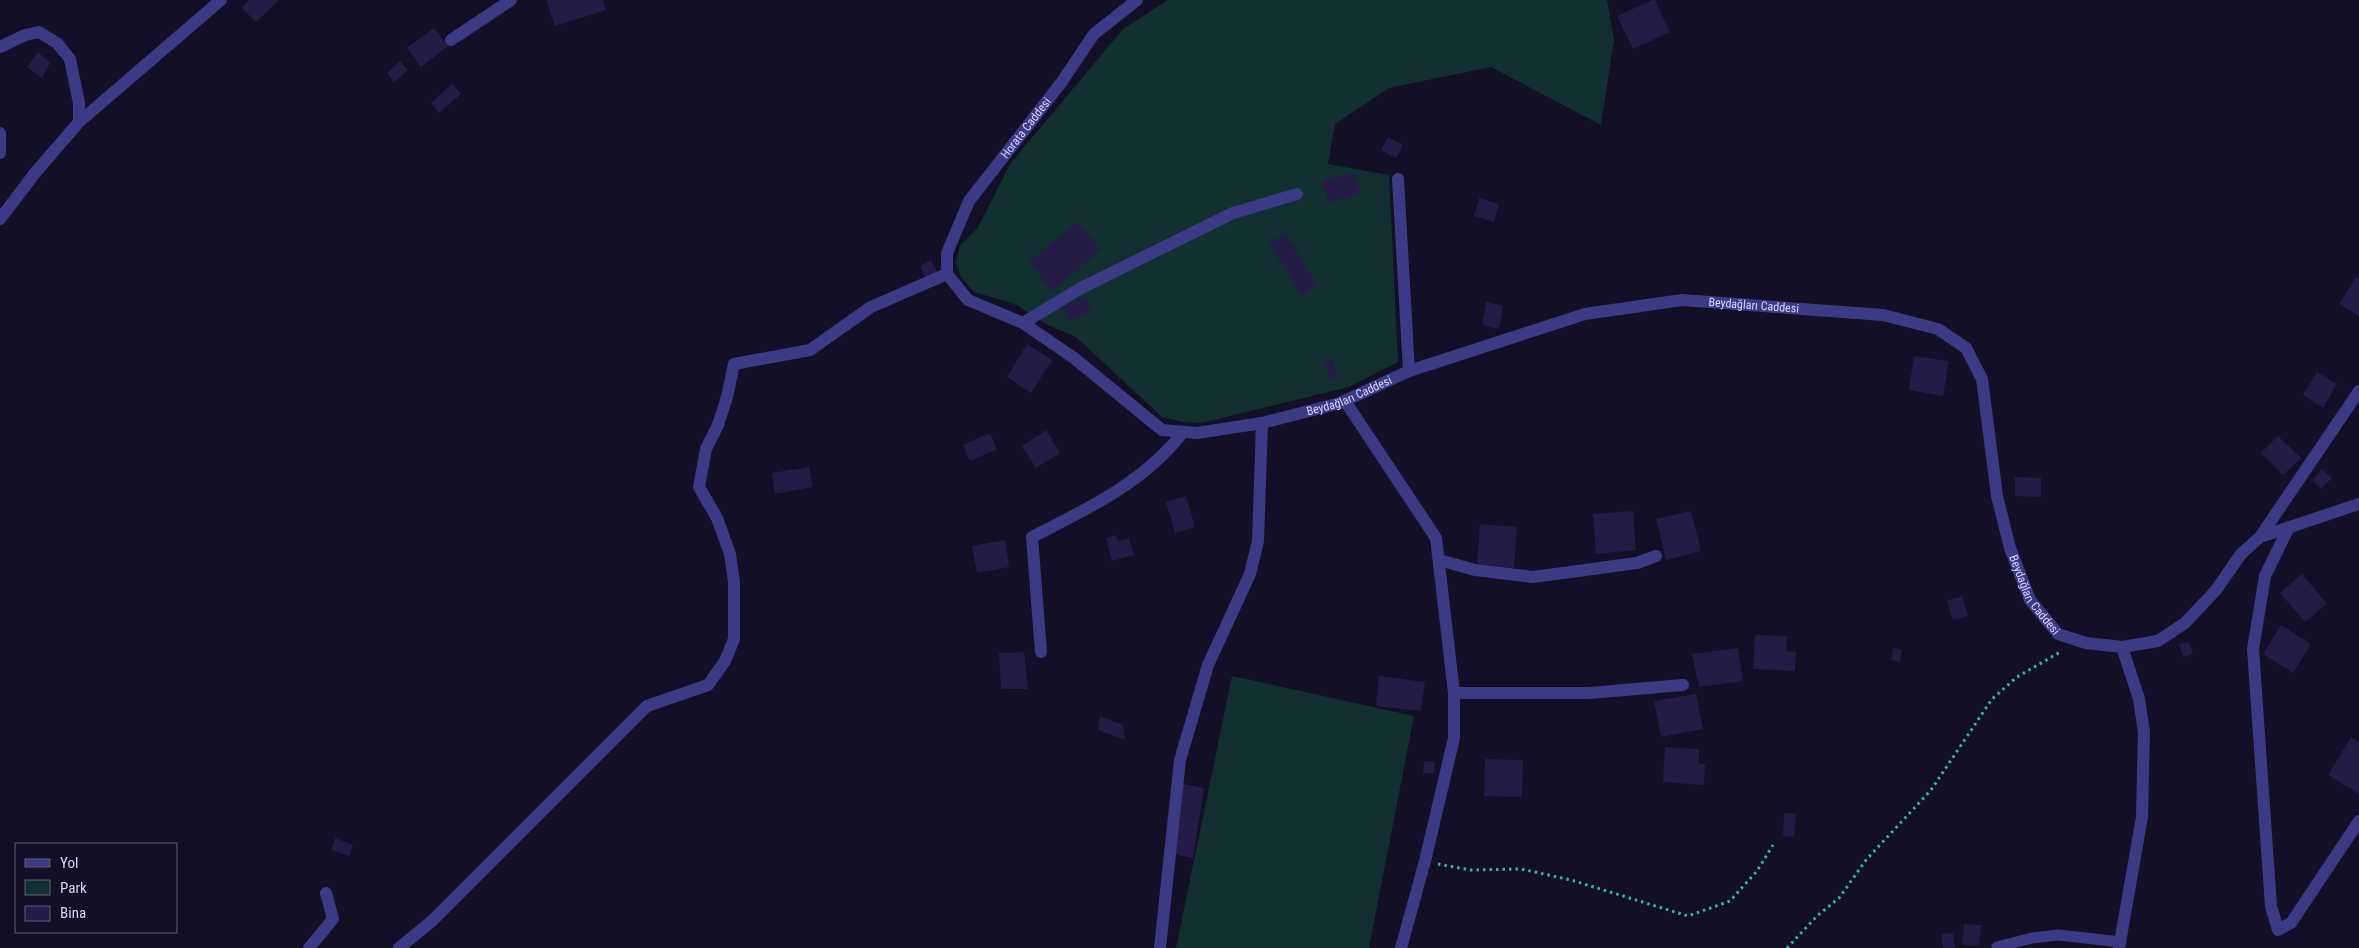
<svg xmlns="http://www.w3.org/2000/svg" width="2359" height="948" font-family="'Roboto Condensed',sans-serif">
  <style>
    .green { fill: #12302f }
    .building { fill: #241b47 }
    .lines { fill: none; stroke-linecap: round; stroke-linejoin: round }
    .path { stroke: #2fb8b0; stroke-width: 3; stroke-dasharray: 2.5 4; stroke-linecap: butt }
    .lane { stroke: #3d3a85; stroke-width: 11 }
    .street { stroke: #3d3a85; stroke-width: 12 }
    .labels { text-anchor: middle; stroke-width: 4; stroke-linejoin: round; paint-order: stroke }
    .street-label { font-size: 12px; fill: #d9d4ff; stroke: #130f26 }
  </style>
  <rect width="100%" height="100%" fill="#130f26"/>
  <!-- green -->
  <path class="green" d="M1168 0H1607L1614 40 1601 125 1491 67 1389 88 1335 124 1328 164 1389 175 1398 362 1349 387 1202 423 1183 422 1162 417 1076 337 1050 326 1015 304 974 292 961 277 956 262 960 245 977 229 1010 164 1123 29Z
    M1232 676 1414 716 1369 948H1176Z"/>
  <!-- building -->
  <path class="building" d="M249 0H279L256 22 242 8Z
    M546 0H603L606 10 555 26Z
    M1652 0H1655L1670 32 1633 49 1617 16Z
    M434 28 448 46 421 67 407 48Z
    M38 52 50 63 42 78 27 67Z
    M400 61 408 70 394 82 387 73Z
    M452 84 461 94 439 113 431 103Z
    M1388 137 1403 145 1396 158 1381 150Z
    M1354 172 1360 193 1328 203 1322 181Z
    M1479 198 1499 204 1494 222 1474 216Z
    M1078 222 1101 250 1052 291 1029 261Z
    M1285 233 1317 285 1301 295 1269 243Z
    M931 260 938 273 927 280 920 266Z
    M2356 277 2359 279V316L2339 304Z
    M1086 297 1092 311 1069 321 1062 307Z
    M1486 302 1503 306 1499 329 1482 325Z
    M1027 344 1052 360 1031 393 1007 377Z
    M1914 356 1949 361 1943 396 1909 390Z
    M1332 358 1338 379 1331 381 1324 361Z
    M2317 372 2337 384 2323 408 2303 395Z
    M1046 430 1060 453 1036 468 1022 446Z
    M990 433 997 449 970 461 963 445Z
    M2278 436 2301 458 2283 475 2261 453Z
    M809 467 813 487 775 494 772 473Z
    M2322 469 2332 478 2321 489 2312 480Z
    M2015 477 2041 478V497L2015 496Z
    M1186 496 1195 527 1175 533 1166 502Z
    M1633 511 1636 550 1596 554 1593 514Z
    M1691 511 1701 551 1666 560 1656 519Z
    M1480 524 1517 527 1514 568 1477 564Z
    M1116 535 1118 541 1129 538 1134 555 1112 561 1106 538Z
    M1005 540 1009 567 977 573 972 546Z
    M2302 574 2327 604 2305 622 2280 593Z
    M1962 596 1968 616 1953 620 1947 601Z
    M2281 625 2311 644 2293 673 2263 654Z
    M1755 635 1787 636 1786 651 1796 652 1795 671 1753 669Z
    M2189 642 2193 654 2183 657 2179 644Z
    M1738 648 1743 681 1699 687 1692 654Z
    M1893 648 1902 650 1900 662 1891 660Z
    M1024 652 1028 689H1001L999 653Z
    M1379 676 1425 682 1421 711 1376 706Z
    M1696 694 1703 729 1661 737 1654 701Z
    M1100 716 1123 725 1125 740 1098 730Z
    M2351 737 2359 742V794L2328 775Z
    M1665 747 1699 749V764H1705L1704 785 1663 782Z
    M1485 759 1523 760 1522 797 1484 796Z
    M1424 761 1435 762 1434 774 1423 773Z
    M1183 784 1204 788 1193 858 1173 854Z
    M1784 813 1796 814 1794 837 1783 836Z
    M335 838 353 845 349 856 331 850Z
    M1964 924 1981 925 1979 946 1962 945Z
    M1953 933 1955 948H1943L1941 934Z"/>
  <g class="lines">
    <!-- path -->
    <path class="path" d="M1438 864 1471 870 1521 869 1571 880 1688 916 1730 901 1757 871 1773 845
      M1787 948 1817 916 1839 898 1866 860 1931 790 1992 699 2017 677 2062 651"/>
    <!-- lane -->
    <path class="lane" d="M1997 947 2032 938 2058 935 2121 942"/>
    <!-- street -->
    <g class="street">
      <path d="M451 40 511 0"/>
      <path d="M0 47 25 35 39 32 57 43 70 59 79 103V122L35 173 0 219"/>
      <path d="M79 122 221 0"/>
      <path d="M0 133V153"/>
      <path d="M1398 179 1409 371"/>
      <path id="s1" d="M947 274 968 300 1023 323 1074 358 1162 430 1197 433 1262 423 1340 403 1409 371 1585 314 1682 300 1883 315 1938 329 1966 348 1982 379 1997 496 2010 548 2030 600 2058 634 2086 643 2122 647 2158 641 2185 623 2216 590 2241 554 2260 537 2359 504"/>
      <path id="s2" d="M947 274V253L969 201 1061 83 1094 34 1137 0"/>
      <path d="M1023 323 1081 288 1233 213 1297 194"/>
      <path d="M1345 401 1436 538 1454 693V738L1425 861 1401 948"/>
      <path d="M2289 527 2265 576 2253 649 2271 906 2278 930 2291 923 2359 821"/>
      <path d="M2260 537 2359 391"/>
      <path d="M1439 560 1475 570 1533 577 1637 563 1656 556"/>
      <path d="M1041 652 1032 537C1087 509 1145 482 1183 432"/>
      <path d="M1454 693H1589L1683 685"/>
      <path d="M309 948 333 919 326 893"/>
      <path d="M399 948 432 921 647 706 708 685 725 661 734 639V582L730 554 717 518 699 487 706 449 718 425 727 397 734 364 810 350 871 307 947 274"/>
      <path d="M1160 948 1180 760 1208 665 1250 574 1258 541 1262 423"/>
      <path d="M2119 948 2142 817 2144 732 2139 699 2122 647"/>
    </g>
  </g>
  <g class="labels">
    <!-- street labels -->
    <g class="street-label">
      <text dy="4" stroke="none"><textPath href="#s2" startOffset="170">Horata Caddesi</textPath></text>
      <text dy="4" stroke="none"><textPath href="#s1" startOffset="881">Beydağları Caddesi</textPath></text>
      <text dy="4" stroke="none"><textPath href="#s1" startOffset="461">Beydağları Caddesi</textPath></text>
      <text dy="4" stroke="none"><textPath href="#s1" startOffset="1361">Beydağları Caddesi</textPath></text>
    </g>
  </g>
  <!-- legend -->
  <rect x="15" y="843" width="162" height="90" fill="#130f26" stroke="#625e7d"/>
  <rect x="25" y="859" width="25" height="8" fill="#3d3a85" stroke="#625e7d"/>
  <text x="60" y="868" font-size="15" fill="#d9d4ff">Yol</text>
  <rect x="25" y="880" width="25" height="15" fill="#12302f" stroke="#625e7d"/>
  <text x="60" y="893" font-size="15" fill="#d9d4ff">Park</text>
  <rect x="25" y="906" width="25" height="15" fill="#241b47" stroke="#625e7d"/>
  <text x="60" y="918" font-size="15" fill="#d9d4ff">Bina</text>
</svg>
